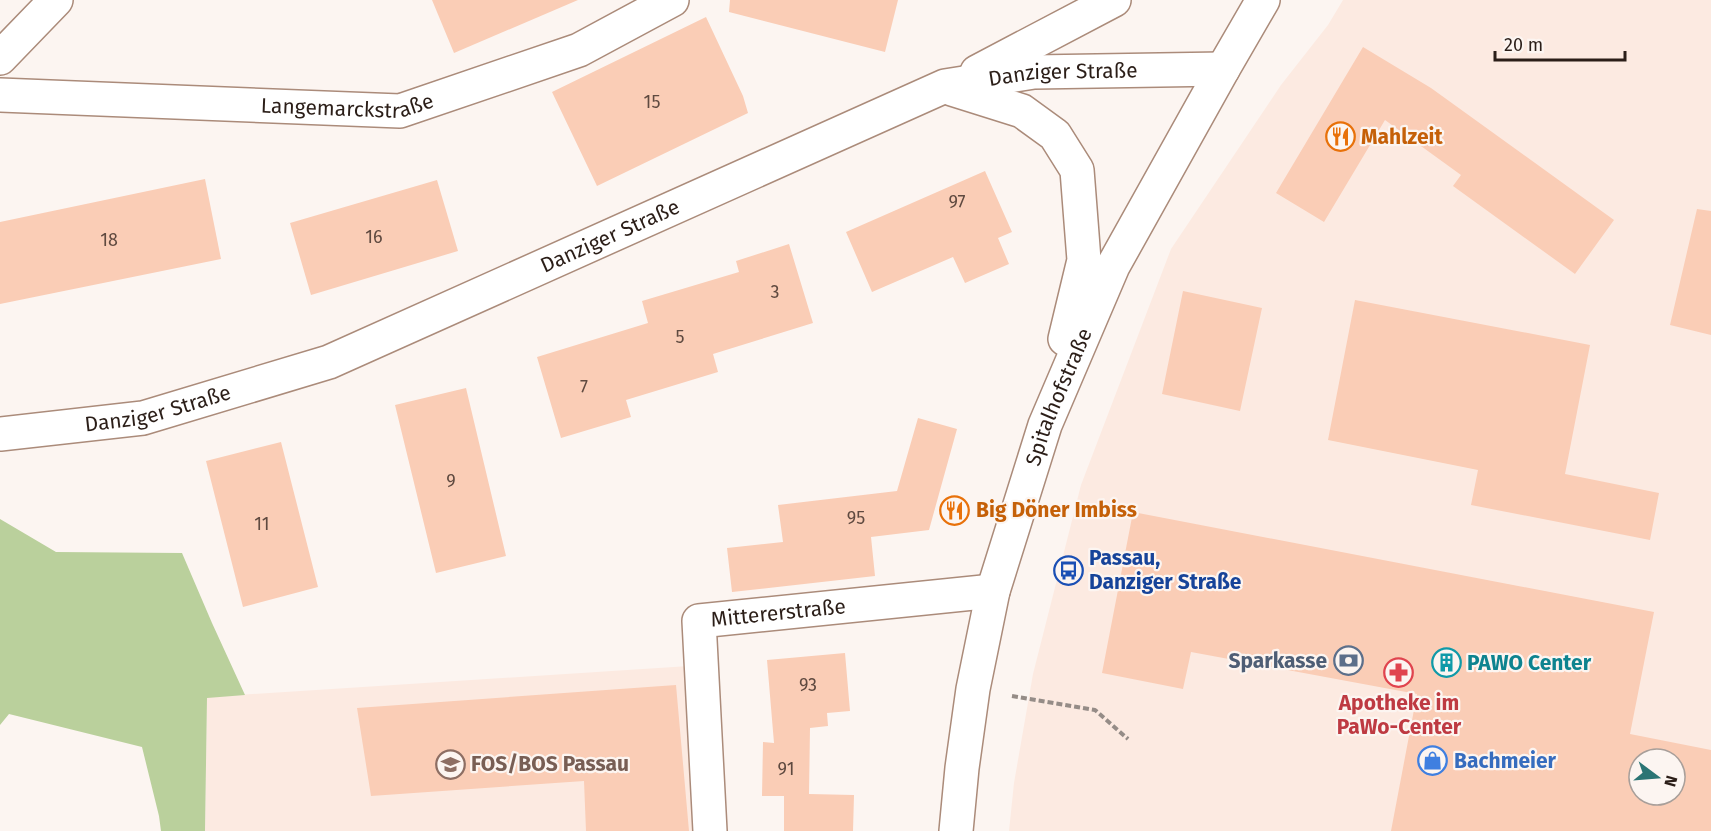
<svg xmlns="http://www.w3.org/2000/svg" width="1711" height="831" font-family="'Fira Sans',sans-serif">
  <style>
    .built { fill: #fceae1; fill-rule: evenodd }
    .forest { fill: #bad09c }
    .building { fill: #facdb6; fill-rule: evenodd }
    .lines { fill: none; stroke-linecap: round; stroke-linejoin: round }
    .minor-casing { stroke: #ab8b7a; stroke-width: 36 }
    .tertiary-casing { stroke: #ab8b7a; stroke-width: 36 }
    .path { stroke: #958c87; stroke-width: 4; stroke-dasharray: 6 3; stroke-linecap: butt }
    .minor { stroke: #fff; stroke-width: 33 }
    .tertiary { stroke: #fff; stroke-width: 33 }
    .labels { text-anchor: middle; stroke-width: 4.5; stroke-linejoin: round; paint-order: stroke }
    .number-label { font-size: 18px; fill: #5f4a40 }
    .street-label { font-size: 21px; fill: #2b1e18; stroke: #fcf5f1 }
    .food-label { font-size: 21px; font-weight: bold; fill: #c56008; stroke: #fcf5f1; text-anchor: start }
    .transit-label { font-size: 21px; font-weight: bold; fill: #164399; stroke: #fcf5f1; text-anchor: start }
    .service-label { font-size: 21px; font-weight: bold; fill: #4e5e75; stroke: #fcf5f1; text-anchor: end }
    .culture-label { font-size: 21px; font-weight: bold; fill: #0d838f; stroke: #fcf5f1; text-anchor: start }
    .health-label { font-size: 21px; font-weight: bold; fill: #be3a42; stroke: #fcf5f1 }
    .shop-label { font-size: 21px; font-weight: bold; fill: #366cbe; stroke: #fcf5f1; text-anchor: start }
    .education-label { font-size: 21px; font-weight: bold; fill: #785e54; stroke: #fcf5f1; text-anchor: start }
  </style>
  <rect width="100%" height="100%" fill="#fcf5f1"/>
  <!-- built -->
  <path class="built" d="M1343 0H1711V831H1009L1014 783 1033 674 1081 485 1171 249 1281 85 1328 25ZM1639 759H1675V795H1639Z
    M689 666 699 831H205L207 697Z"/>
  <!-- forest -->
  <path class="forest" d="M0 519 56 552 182 553 212 623 245 695 207 698 205 831H161L159 816 142 747 9 714 0 725Z"/>
  <!-- building -->
  <path class="building" d="M432 0H578L454 53Z
    M730 0H898L885 52 729 12Z
    M706 17 743 96 748 113 597 186 552 92Z
    M1363 47 1431 88 1614 220 1575 274 1453 186 1461 175 1385 120 1324 222 1276 193Z
    M985 171 1012 232 998 238 1009 264 965 283 953 257 872 292 846 232Z
    M205 179 221 259 0 304V222Z
    M437 180 458 251 311 295 290 223Z
    M1697 209 1711 211V335L1670 325Z
    M789 244 813 323 713 354 718 372 626 400 631 417 561 438 537 357 648 323 642 301 739 272 736 261Z
    M1183 291 1262 308 1240 411 1162 394Z
    M1355 300 1590 345 1565 474 1659 493 1650 540 1471 505 1478 470 1328 440Z
    M466 388 506 556 436 573 395 405Z
    M918 418 957 429 929 530 871 537 875 576 732 592 727 548 783 542 778 505 897 491Z
    M281 442 318 587 243 607 206 461Z
    M1133 512 1654 612 1630 734 1711 750V831H1391L1417 694 1191 652 1183 689 1102 673ZM1639 759H1675V795H1639Z
    M845 653 850 711 827 713 828 726 810 728 809 794 854 795 853 831H784V796H762L763 742 774 743 767 660Z
    M676 685 689 831H586L584 781 371 796 357 708Z"/>
  <g class="lines">
    <defs>
      <g id="minor">
        <path d="M0 58 56 0"/>
        <path id="s1" d="M0 95 400 111 579 50 672 0"/>
        <path id="s2" d="M710 831 699 621 993 591"/>
      </g>
      <g id="tertiary">
        <path d="M977 72 1114 0"/>
        <path d="M952 89 1022 111 1055 135 1077 170 1084 260 1065 339"/>
        <path id="s3" d="M0 434 143 418 329 362 945 86 1034 72 1223 69"/>
        <path id="s4" d="M956 831 962 768 973 689 993 591 1045 425 1113 266 1223 69 1263 0"/>
      </g>
    </defs>
    <!-- minor casing -->
    <use href="#minor" class="minor-casing"/>
    <!-- tertiary casing -->
    <use href="#tertiary" class="tertiary-casing"/>
    <!-- path -->
    <path class="path" d="M1012 696 1095 710 1128 739"/>
    <!-- minor -->
    <use href="#minor" class="minor"/>
    <!-- tertiary -->
    <use href="#tertiary" class="tertiary"/>
  </g>
  <!-- icons -->
  <defs>
    <symbol id="restaurant-ring" viewBox="-11 -11 22 22"><circle r="9.5" fill="#fcf5f1" stroke="#e8710a" stroke-width="1.5"/><path d="M-5-6h1v4h1v-4h1v4h1v-4h1v5L-1.5 .5V6h-2V.5L-5-1ZM5-6V6H3V1.5H1.5Q1.5-4 5-6Z" fill="#e8710a"/></symbol>
    <symbol id="bus-ring" viewBox="-11 -11 22 22"><circle r="9.5" fill="#fcf5f1" stroke="#1a4fb4" stroke-width="1.5"/><path d="M-5-6H5V4H4V6H2V4H-2V6H-4V4H-5ZM-3.5-4V0h7V-4ZM-3.5 1.2v1.5H-2V1.2ZM2 1.2v1.5H3.5V1.2Z" fill="#1a4fb4"/></symbol>
    <symbol id="bank-ring" viewBox="-11 -11 22 22"><circle r="9.5" fill="#fcf5f1" stroke="#5c6f8a" stroke-width="1.5"/><path d="M-6-4H6V4H-6ZM0-2.3a2.3 2.3 0 1 0 0 4.6a2.3 2.3 0 1 0 0-4.6Z" fill="#5c6f8a"/></symbol>
    <symbol id="building-ring" viewBox="-11 -11 22 22"><circle r="9.5" fill="#fcf5f1" stroke="#0f9aa8" stroke-width="1.5"/><path d="M-4-6H4V6H1V3H-1V6H-4ZM-2.5-4.3h1.7v1.8h-1.7ZM.8-4.3h1.7v1.8H.8ZM-2.5-1h1.7V.8h-1.7ZM.8-1h1.7V.8H.8Z" fill="#0f9aa8"/></symbol>
    <symbol id="pharmacy-ring" viewBox="-11 -11 22 22"><circle r="9.5" fill="#fcf5f1" stroke="#e0444e" stroke-width="1.5"/><path d="M-2-6h4v4h4v4h-4v4h-4v-4h-4v-4h4Z" fill="#e0444e"/></symbol>
    <symbol id="shop-ring" viewBox="-11 -11 22 22"><circle r="9.5" fill="#fcf5f1" stroke="#3f7fe0" stroke-width="1.5"/><path d="M-5-2.5h2.3a2.7 3.5 0 0 1 5.4 0H5L5.5 6h-11ZM-1.5-2.5h3a1.5 2.3 0 0 0-3 0Z" fill="#3f7fe0"/></symbol>
    <symbol id="school-ring" viewBox="-11 -11 22 22"><circle r="9.5" fill="#fcf5f1" stroke="#8d6e63" stroke-width="1.5"/><path d="M0-5L7-2L0 1L-7-2ZM-4 1L0 2.5L4 1V4Q0 6-4 4Z" fill="#8d6e63"/></symbol>
  </defs>
  <g fill-rule="evenodd">
    <use href="#restaurant-ring" x="1324" y="120" width="33" height="33"/>
    <use href="#restaurant-ring" x="938" y="494" width="33" height="33"/>
    <use href="#bus-ring" x="1052" y="554" width="33" height="33"/>
    <use href="#bank-ring" x="1332" y="644" width="33" height="33"/>
    <use href="#building-ring" x="1430" y="646" width="33" height="33"/>
    <use href="#pharmacy-ring" x="1382" y="656" width="33" height="33"/>
    <use href="#shop-ring" x="1416" y="744" width="33" height="33"/>
    <use href="#school-ring" x="434" y="748" width="33" height="33"/>
  </g>
  <g class="labels">
    <!-- number labels -->
    <g class="number-label">
      <text x="652" y="108">15</text>
      <text x="957" y="208">97</text>
      <text x="374" y="243">16</text>
      <text x="109" y="246">18</text>
      <text x="775" y="298">3</text>
      <text x="680" y="343">5</text>
      <text x="584" y="393">7</text>
      <text x="451" y="487">9</text>
      <text x="856" y="524">95</text>
      <text x="262" y="530">11</text>
      <text x="808" y="691">93</text>
      <text x="786" y="775">91</text>
    </g>
    <!-- street labels -->
    <g class="street-label">
      <text dy="7" stroke="none"><textPath href="#s3" startOffset="1132">Danziger Straße</textPath></text>
      <text dy="7" stroke="none"><textPath href="#s1" startOffset="348">Langemarckstraße</textPath></text>
      <text dy="7" stroke="none"><textPath href="#s3" startOffset="646">Danziger Straße</textPath></text>
      <text dy="7" stroke="none"><textPath href="#s4" startOffset="448">Spitalhofstraße</textPath></text>
      <text dy="7" stroke="none"><textPath href="#s3" startOffset="160">Danziger Straße</textPath></text>
      <text dy="7" stroke="none"><textPath href="#s2" startOffset="290">Mittererstraße</textPath></text>
    </g>
    <!-- food labels -->
    <g class="food-label">
      <text x="1361" y="144">Mahlzeit</text>
      <text x="976" y="517">Big Döner Imbiss</text>
    </g>
    <!-- transit labels -->
    <g class="transit-label">
      <text x="1089" y="565">Passau,<tspan x="1089" dy="24">Danziger Straße</tspan></text>
    </g>
    <!-- service labels -->
    <g class="service-label">
      <text x="1327" y="668">Sparkasse</text>
    </g>
    <!-- culture labels -->
    <g class="culture-label">
      <text x="1467" y="670">PAWO Center</text>
    </g>
    <!-- health labels -->
    <g class="health-label">
      <text x="1399" y="710">Apotheke im<tspan x="1399" dy="24">PaWo-Center</tspan></text>
    </g>
    <!-- shop labels -->
    <g class="shop-label">
      <text x="1454" y="768">Bachmeier</text>
    </g>
    <!-- education labels -->
    <g class="education-label">
      <text x="471" y="771">FOS/BOS Passau</text>
    </g>
  </g>
  <!-- north arrow -->
  <g transform="translate(1657 777) rotate(106)"><circle r="28" fill="#fcf5f1" stroke="#a89f9a" stroke-width="1.5"/>
  <path d="M0-4.5L10 22L0 15L-10 22Z" fill="#2b7574"/>
  <text y="-9" font-size="16" font-weight="bold" text-anchor="middle" fill="#2b1e18">N</text>
  </g>
  <!-- scale -->
  <path d="M1495 51v9h130v-9" fill="none" stroke="#2b1e18" stroke-width="3"/>
  <text x="1504" y="51" font-size="18" fill="#2b1e18" stroke="#fcf5f1" stroke-width="4.5" paint-order="stroke">20 m</text>
</svg>
